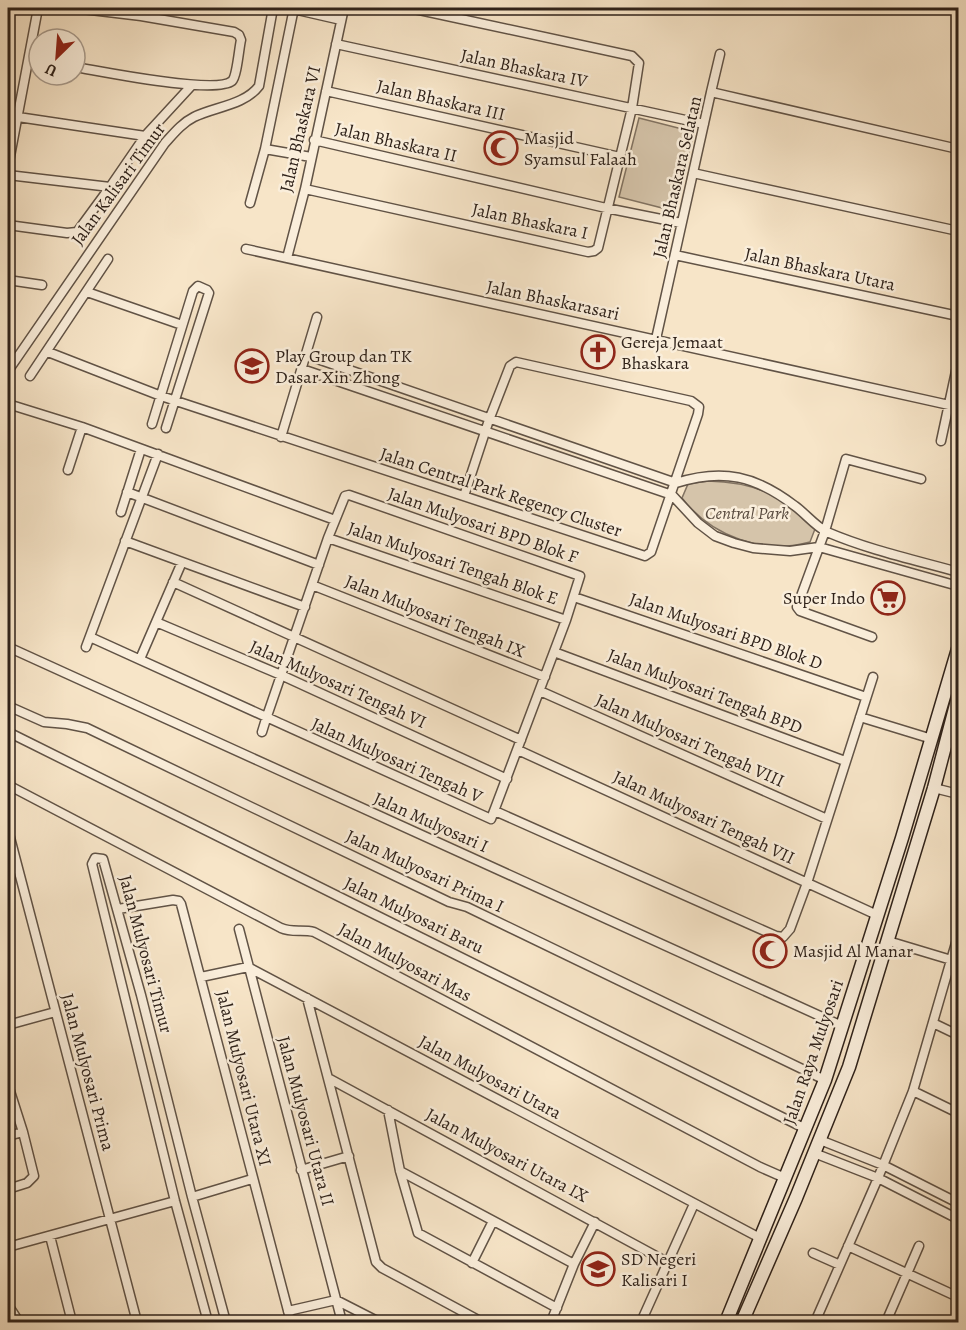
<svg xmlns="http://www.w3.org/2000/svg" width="966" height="1330" font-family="Alegreya,serif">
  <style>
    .green { fill: #d5c4aa; stroke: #827362; stroke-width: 1.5 }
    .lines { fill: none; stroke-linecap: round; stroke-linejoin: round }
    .street-casing { stroke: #615346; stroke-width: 11 }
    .secondary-casing { stroke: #2f221a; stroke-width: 15 }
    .street { stroke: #faeedb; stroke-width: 8 }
    .secondary { stroke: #faeedb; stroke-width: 12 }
    .labels { text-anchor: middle; stroke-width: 5; stroke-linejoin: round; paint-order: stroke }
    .street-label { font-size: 18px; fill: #2f221a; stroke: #faeedb }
    .poi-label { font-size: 18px; fill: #2f221a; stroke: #faeedb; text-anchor: start }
    .park-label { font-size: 18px; font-style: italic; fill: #584a3e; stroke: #faeedb }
  </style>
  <rect width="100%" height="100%" fill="#f7e5c8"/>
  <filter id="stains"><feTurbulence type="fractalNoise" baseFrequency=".00333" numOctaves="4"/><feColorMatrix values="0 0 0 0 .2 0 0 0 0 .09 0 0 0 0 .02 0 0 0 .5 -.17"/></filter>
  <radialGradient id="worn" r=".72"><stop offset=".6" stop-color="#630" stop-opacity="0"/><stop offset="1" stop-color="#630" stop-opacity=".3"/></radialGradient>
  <!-- green -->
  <path class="green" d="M639 118 694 132 674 211 619 197Z
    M708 481C755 482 783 495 815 529L810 542C763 555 711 536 682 498L688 484Z"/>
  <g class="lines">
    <defs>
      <path id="street" d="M74 8 141 16 234 32 239 35 241 40C239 48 237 76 232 81 215 95 100 71 75 67
        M293 9 341 20
        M336 44 704 124
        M326 91 620 157
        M711 92 720 54
        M18 117 145 136 192 85
        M314 140 606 208 681 223
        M265 149 311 157
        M8 167 38 8
        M693 173 958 231
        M8 175 110 187 145 136
        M305 189 588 252 594 251 598 248 632 108 639 63 632 56 410 8
        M250 203 265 149 294 8
        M8 225 67 233 77 232 110 187
        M246 249 958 407
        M675 255 958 316
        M287 258 305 189 344 8
        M8 280 42 285
        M87 292 182 325
        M656 339 711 92 958 149
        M48 352 161 396 645 556 651 552 698 414 699 407 691 401 516 362 510 366 489 420 464 496
        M306 355 676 483C723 468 756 476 795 506 806 514 815 526 827 532 869 550 915 560 958 572
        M302 369 672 495 698 523 715 536 734 543 753 548 790 551 819 547 958 586
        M8 371 165 143C174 133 182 123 194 117 214 107 245 105 259 86L273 8
        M30 376 108 259
        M8 404 82 427 335 520
        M152 424 193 291 198 286 207 290 209 293 166 428
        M281 437 317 317
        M941 441 958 362
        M68 470 82 427
        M127 492 319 565
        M121 512 141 449
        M328 538 566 620
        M125 541 305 607
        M173 582 521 740
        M312 585 545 677
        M574 597 866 697
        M156 622 281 675 507 779
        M90 637 491 819 566 620 580 576 349 495 345 496 328 538 266 719 262 732
        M872 637 800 611 797 607 825 531 846 459 921 479
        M8 647 842 1026
        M86 647 158 454
        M554 652 845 761
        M140 659 182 562
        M540 691 827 819
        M8 706 44 722 67 724 87 728 449 902 467 907 825 1080
        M860 717 932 739
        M8 732 806 1129
        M518 750 877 915
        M8 785 281 928C292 933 303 929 314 932L760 1167 785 1178
        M934 788 958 794
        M495 811 776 936 783 937 790 929 807 883 873 677
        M8 830 137 1322
        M118 909 173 900 179 901 181 904 291 1322
        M239 929 342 1322
        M888 941 958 962
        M201 977 248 967 760 1238
        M307 998 376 1262 382 1268 482 1322
        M933 1023 958 1035
        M8 1025 55 1012
        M330 1079 667 1262
        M8 1085 23 1132 34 1176 27 1183 8 1189
        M913 1091 958 1113
        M388 1110 400 1171 418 1233 557 1308
        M8 1136 23 1132
        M820 1140 883 1165 958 1203
        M814 1153 878 1178 958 1219
        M301 1170 349 1156
        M400 1171 574 1264
        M192 1197 252 1179
        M50 1236 72 1322
        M848 1246 958 1297
        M8 1247 175 1201
        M813 1253 840 1265
        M472 1263 493 1221
        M8 1305 19 1322
        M288 1311 336 1300 379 1322
        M208 1322 175 1201 92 864 95 858 103 859 141 995 192 1197 226 1322
        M551 1322 574 1264 595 1222
        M641 1322 694 1204
        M815 1322 878 1178 913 1091 958 936
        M886 1322 919 1246"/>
      <path id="secondary" d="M726 1322 825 1080 902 838 958 649
        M742 1322 796 1198 849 1067 934 788 958 697"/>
    </defs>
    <!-- street casing -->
    <use href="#street" class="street-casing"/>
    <!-- secondary casing -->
    <use href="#secondary" class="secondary-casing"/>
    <!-- street -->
    <use href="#street" class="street"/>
    <!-- secondary -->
    <use href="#secondary" class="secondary"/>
  </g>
  <!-- icons -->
  <defs>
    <symbol id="mosque-ring" viewBox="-11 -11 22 22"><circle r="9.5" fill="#faeedb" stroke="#8f2418" stroke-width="1.5"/><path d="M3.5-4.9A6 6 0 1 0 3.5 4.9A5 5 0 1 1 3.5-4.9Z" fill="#8f2418"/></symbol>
    <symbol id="church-ring" viewBox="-11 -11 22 22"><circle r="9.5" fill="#faeedb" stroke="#8f2418" stroke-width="1.5"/><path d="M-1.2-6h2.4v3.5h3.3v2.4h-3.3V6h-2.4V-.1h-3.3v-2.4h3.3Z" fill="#8f2418"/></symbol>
    <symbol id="school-ring" viewBox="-11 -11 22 22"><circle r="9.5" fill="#faeedb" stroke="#8f2418" stroke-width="1.5"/><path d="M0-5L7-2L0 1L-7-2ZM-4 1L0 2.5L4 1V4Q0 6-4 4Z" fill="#8f2418"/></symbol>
    <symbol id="supermarket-ring" viewBox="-11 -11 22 22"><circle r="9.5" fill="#faeedb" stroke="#8f2418" stroke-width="1.5"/><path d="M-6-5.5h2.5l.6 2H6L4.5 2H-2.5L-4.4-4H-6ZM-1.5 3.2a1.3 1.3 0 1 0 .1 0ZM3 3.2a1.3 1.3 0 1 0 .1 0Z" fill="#8f2418"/></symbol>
  </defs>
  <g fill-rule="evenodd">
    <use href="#mosque-ring" x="482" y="129" width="38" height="38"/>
    <use href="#church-ring" x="579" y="333" width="38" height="38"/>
    <use href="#school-ring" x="233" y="347" width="38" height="38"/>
    <use href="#supermarket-ring" x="869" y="579" width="38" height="38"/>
    <use href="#mosque-ring" x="751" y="932" width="38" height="38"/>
    <use href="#school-ring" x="579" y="1250" width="38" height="38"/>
  </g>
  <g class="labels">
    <!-- street labels -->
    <g class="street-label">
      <text transform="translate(524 68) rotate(12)" y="6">Jalan Bhaskara IV</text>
      <text transform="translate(441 100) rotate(13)" y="6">Jalan Bhaskara III</text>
      <text transform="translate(300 129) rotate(-77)" y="6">Jalan Bhaskara VI</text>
      <text transform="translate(396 142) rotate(13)" y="6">Jalan Bhaskara II</text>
      <text transform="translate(677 177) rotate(-77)" y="6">Jalan Bhaskara Selatan</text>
      <text transform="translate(118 184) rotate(-54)" y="6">Jalan Kalisari Timur</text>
      <text transform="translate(530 221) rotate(12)" y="6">Jalan Bhaskara I</text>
      <text transform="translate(820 269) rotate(12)" y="6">Jalan Bhaskara Utara</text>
      <text transform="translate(553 300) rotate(12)" y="6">Jalan Bhaskarasari</text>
      <text transform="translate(501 492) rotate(18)" y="6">Jalan Central Park Regency Cluster</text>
      <text transform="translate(483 525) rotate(19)" y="6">Jalan Mulyosari BPD Blok F</text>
      <text transform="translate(453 563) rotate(19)" y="6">Jalan Mulyosari Tengah Blok E</text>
      <text transform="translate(435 616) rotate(22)" y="6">Jalan Mulyosari Tengah IX</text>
      <text transform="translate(726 631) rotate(19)" y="6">Jalan Mulyosari BPD Blok D</text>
      <text transform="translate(338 684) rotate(24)" y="6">Jalan Mulyosari Tengah VI</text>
      <text transform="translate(705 691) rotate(21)" y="6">Jalan Mulyosari Tengah BPD</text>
      <text transform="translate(690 740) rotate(24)" y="6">Jalan Mulyosari Tengah VIII</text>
      <text transform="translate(397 760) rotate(24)" y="6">Jalan Mulyosari Tengah V</text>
      <text transform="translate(704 817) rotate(25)" y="6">Jalan Mulyosari Tengah VII</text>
      <text transform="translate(431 822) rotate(24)" y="6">Jalan Mulyosari I</text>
      <text transform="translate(425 871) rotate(25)" y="6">Jalan Mulyosari Prima I</text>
      <text transform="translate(414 915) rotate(26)" y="6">Jalan Mulyosari Baru</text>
      <text transform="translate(146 954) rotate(75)" y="6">Jalan Mulyosari Timur</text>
      <text transform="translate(405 962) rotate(28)" y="6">Jalan Mulyosari Mas</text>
      <text transform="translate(813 1052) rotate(-71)" y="6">Jalan Raya Mulyosari</text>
      <text transform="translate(88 1072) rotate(75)" y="6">Jalan Mulyosari Prima</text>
      <text transform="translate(490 1077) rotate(28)" y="6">Jalan Mulyosari Utara</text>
      <text transform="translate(244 1078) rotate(76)" y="6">Jalan Mulyosari Utara XI</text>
      <text transform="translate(306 1121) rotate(75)" y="6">Jalan Mulyosari Utara II</text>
      <text transform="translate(507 1155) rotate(28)" y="6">Jalan Mulyosari Utara IX</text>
    </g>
    <!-- poi labels -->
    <g class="poi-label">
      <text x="524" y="144">Masjid<tspan x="524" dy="21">Syamsul Falaah</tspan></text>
      <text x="621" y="348">Gereja Jemaat<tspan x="621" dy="21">Bhaskara</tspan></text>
      <text x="275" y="362">Play Group dan TK<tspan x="275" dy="21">Dasar Xin Zhong</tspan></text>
      <text x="865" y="604" text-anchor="end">Super Indo</text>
      <text x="793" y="957">Masjid Al Manar</text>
      <text x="621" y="1265">SD Negeri<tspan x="621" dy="21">Kalisari I</tspan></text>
    </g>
    <!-- park labels -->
    <g class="park-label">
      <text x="747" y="519">Central Park</text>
    </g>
  </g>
  <!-- margin -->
  <rect width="966" height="1330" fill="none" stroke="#f7e5c8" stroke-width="30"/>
  <rect x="9" y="9" width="948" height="1312" fill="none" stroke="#2f221a" stroke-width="3"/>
  <rect x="15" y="15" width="936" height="1300" fill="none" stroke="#2f221a" stroke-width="1.5"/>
  <!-- north arrow -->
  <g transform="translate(57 57) rotate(205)"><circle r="28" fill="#faeedb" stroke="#a99c8e" stroke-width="1.5"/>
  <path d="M0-4.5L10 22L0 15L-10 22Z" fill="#8f2418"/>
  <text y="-9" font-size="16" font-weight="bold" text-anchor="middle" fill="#2f221a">U</text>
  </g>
  <rect width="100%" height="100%" filter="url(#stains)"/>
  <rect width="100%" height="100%" fill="url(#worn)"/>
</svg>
